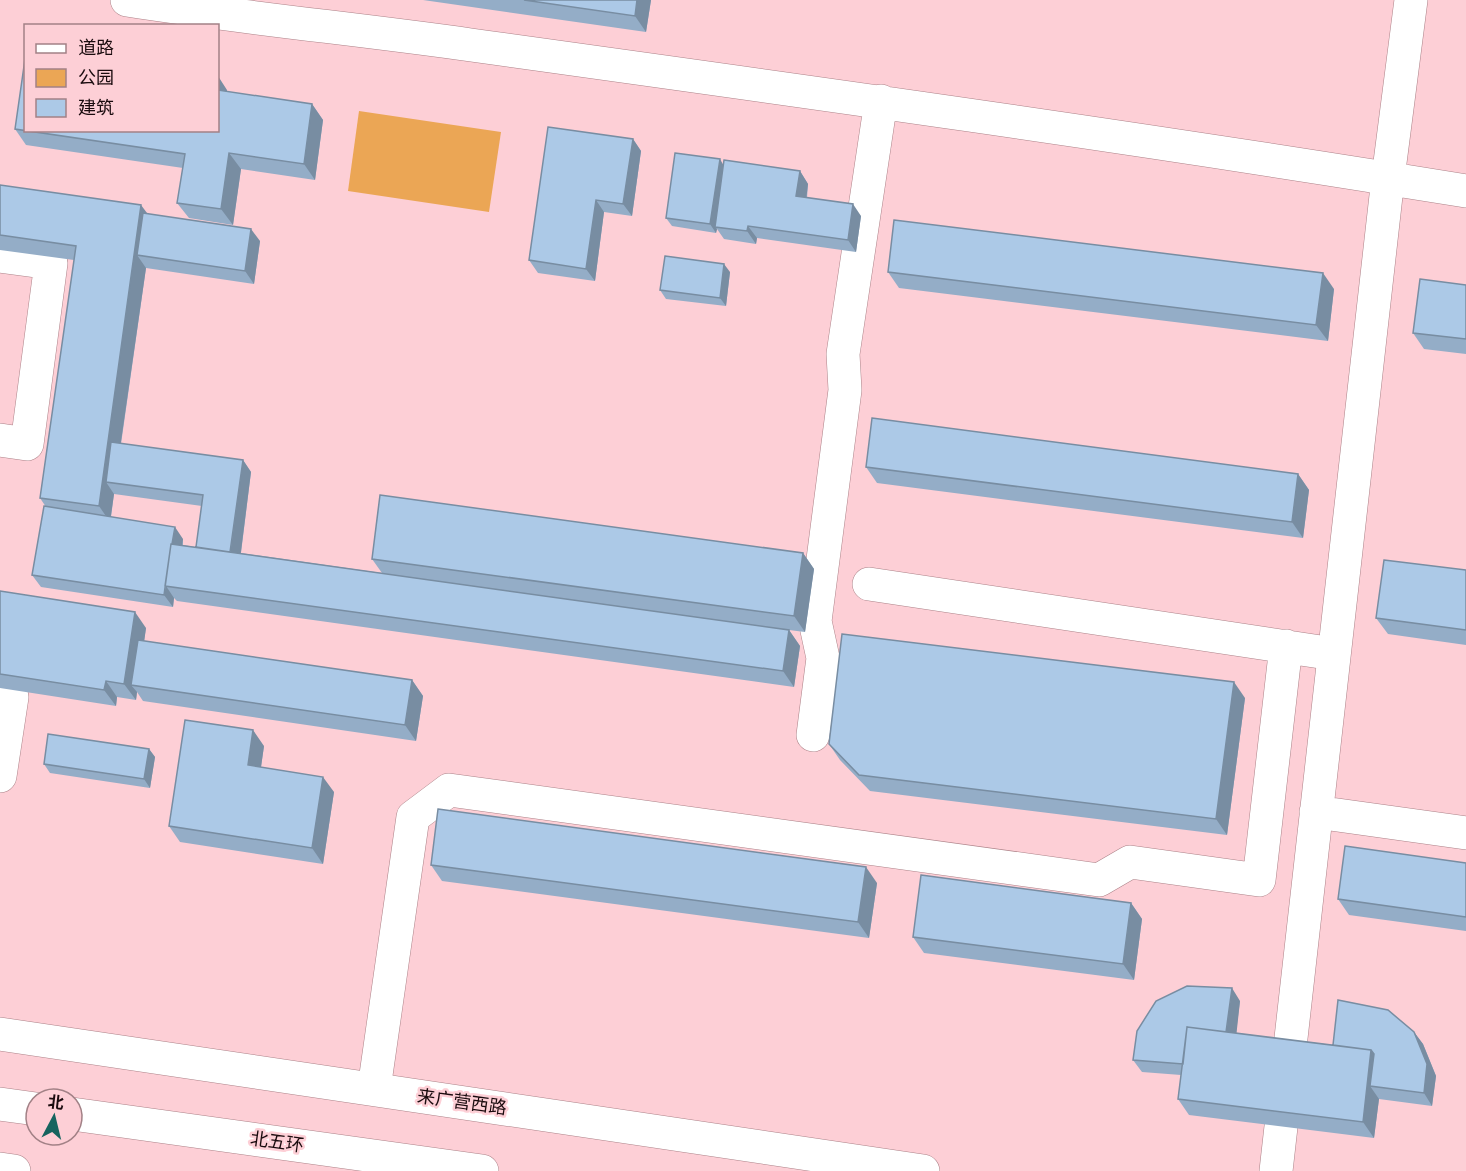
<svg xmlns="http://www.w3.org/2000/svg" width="1466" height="1171" font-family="'Sofia Sans Condensed','Noto Sans SC',sans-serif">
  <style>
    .green { fill: #eba655 }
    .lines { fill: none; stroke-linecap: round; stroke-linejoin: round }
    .street-casing { stroke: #ac8288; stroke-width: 34 }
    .secondary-casing { stroke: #ac8288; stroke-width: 34 }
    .highway-casing { stroke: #ac8288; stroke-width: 34 }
    .street { stroke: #fff; stroke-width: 33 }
    .secondary { stroke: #fff; stroke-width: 33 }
    .highway { stroke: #fff; stroke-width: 33 }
    .wall { fill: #94adc7; fill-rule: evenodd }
    .shaded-wall { fill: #788da2 }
    .building { fill: #acc9e7; stroke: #788da2; stroke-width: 1.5 }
    .labels { text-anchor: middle; stroke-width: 5; stroke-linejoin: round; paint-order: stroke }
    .street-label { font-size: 18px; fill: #1a0b0e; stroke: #fdcfd6 }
  </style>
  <rect width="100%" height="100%" fill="#fdcfd6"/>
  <!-- green -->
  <path class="green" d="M359 111 501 132 489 212 348 191Z"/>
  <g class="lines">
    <defs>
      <path id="street" d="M127 0C242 18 357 29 471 45 803 91 1135 137 1466 191
        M0 256 51 263 27 444 0 440
        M869 584 1334 654
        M0 695 12 697 0 776
        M813 735 823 658 815 621 845 390 843 354 881 101
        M1316 812 1466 833
        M374 1089 413 817 449 790 1099 880 1130 862 1259 880 1286 646
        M1276 1171 1388 178 1411 0"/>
      <path id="secondary" d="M0 1034 923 1171"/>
      <path id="highway" d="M0 1104 36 1109
        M72 1114 482 1171
        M0 1169 14 1171"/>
    </defs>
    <!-- street casing -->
    <use href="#street" class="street-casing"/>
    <!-- secondary casing -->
    <use href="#secondary" class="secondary-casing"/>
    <!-- highway casing -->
    <use href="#highway" class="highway-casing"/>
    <!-- street -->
    <use href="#street" class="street"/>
    <!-- secondary -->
    <use href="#secondary" class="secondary"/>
    <!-- highway -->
    <use href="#highway" class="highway"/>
  </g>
  <!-- wall -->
  <path class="wall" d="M423 0H651L646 32Z
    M227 90V92L312 104 323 120 315 180 241 169 233 225 189 218 177 203 183 168 26 145 15 129Z
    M633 139 641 151 632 216 604 212 595 281 538 273 529 260Z
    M724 165 800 171 808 184 807 198 861 216 856 252 757 238 756 244 724 239 717 229 716 233 672 226 666 218Z
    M0 185 147 214 260 241 254 284 146 268 121 444 243 460 251 472 241 553 382 573 372 559 803 553 814 569 805 632 789 630 800 646 794 687 177 601 174 598 173 607 41 587 32 575 46 507 40 498 74 260 0 250ZM114 494 202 506 196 547 183 545V539L111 517Z
    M730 272 726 306 666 299 660 290Z
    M888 272 1334 289 1328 341 899 288Z
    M1466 285V354L1424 349 1413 333Z
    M866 467 1298 474 1309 490 1303 538 877 483Z
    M1466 570V645L1388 634 1376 618Z
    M0 591 146 628 144 641 412 680 423 696 416 741 143 701 137 692 136 700 117 697 116 706 0 688Z
    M1245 698 1227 835 870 791 840 760 829 744Z
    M264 746 261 767 334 792 323 864 180 842 169 826Z
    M149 749 155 757 150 788 50 773 44 764Z
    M1466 863V931L1349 915 1338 899Z
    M431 865 877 883 869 938 442 881Z
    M1131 903 1142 919 1134 980 924 953 913 937Z
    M1240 1001 1236 1033 1333 1045 1414 1032 1423 1044 1436 1076 1432 1106 1379 1099 1374 1138 1189 1115 1178 1099 1181 1075 1142 1072 1133 1060Z"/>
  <!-- shaded-wall -->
  <path class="shaded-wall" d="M637 0H651L646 32 635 16Z
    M218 76 227 90 225 106 218 95Z
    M312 104 323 120 315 180 304 164Z
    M633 139 641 151 632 216 623 204Z
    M229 153 241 169 233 225 221 209Z
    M720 159 725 168 715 227 717 229 716 233 710 224Z
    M800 171 808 184 805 209 796 196Z
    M596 200 604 212 595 281 586 269Z
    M853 204 861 216 856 252 848 240Z
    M141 205 153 221 137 255 146 268 115 483 106 482 114 494 110 522 99 506Z
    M748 226 757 238 756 244 747 231Z
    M251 229 260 241 254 284 245 271Z
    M724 264 730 272 726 306 720 298Z
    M1323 273 1334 289 1328 341 1316 325Z
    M243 460 251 472 239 567 230 555Z
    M1298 474 1309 490 1303 538 1292 522Z
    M175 527 183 539 176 587 166 586Z
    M803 553 814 569 805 632 794 616Z
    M166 586 174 598 173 607 164 595Z
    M135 612 146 628 138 686 131 685 137 692 136 700 124 684Z
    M789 630 800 646 794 687 783 671Z
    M412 680 423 696 416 741 405 725Z
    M106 681 117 697 116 706 104 690Z
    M1234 682 1245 698 1227 835 1216 819Z
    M253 730 264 746 259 781 248 765Z
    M149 749 155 757 150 788 144 779Z
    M323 777 334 792 323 864 312 848Z
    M866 867 877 883 869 938 858 922Z
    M1131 903 1142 919 1134 980 1123 964Z
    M1232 988 1240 1001 1235 1047 1226 1035Z
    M1414 1032 1423 1044 1436 1076 1432 1106 1424 1093Z
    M1371 1050 1383 1066 1370 1086 1379 1099 1374 1138 1363 1122Z"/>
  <!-- building -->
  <path class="building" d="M524 0H637L635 16Z
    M26 52V130H218V90L312 104 304 164 229 153 221 209 177 203 185 154 15 129Z
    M548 127 633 139 623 204 596 200 586 269 529 260Z
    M675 153 720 159 710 224 666 218Z
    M724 160 800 171 796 196 853 204 848 240 748 226 747 231 715 227Z
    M0 185 141 205 99 506 40 498 76 246 0 235Z
    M143 213 251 229 245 271 137 255Z
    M894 220 1323 273 1316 325 888 272Z
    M665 256 724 264 720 298 660 290Z
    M1420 279 1466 285V339L1413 333Z
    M872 418 1298 474 1292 522 866 467Z
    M111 442 243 460 230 552 196 547 203 495 106 482Z
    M380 495 803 553 794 616 372 559Z
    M44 506 175 527 172 544H171L164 595 32 575Z
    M171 544 789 630 783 671 165 586Z
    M1384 560 1466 570V630L1376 618Z
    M0 591 135 612 124 684 106 681 104 690 0 674Z
    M842 634 1234 682 1216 819 859 775 829 744Z
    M138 640 412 680 405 725 131 685Z
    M185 720 253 730 248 765 323 777 312 848 169 826Z
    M48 734 149 749 144 779 44 764Z
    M438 809 866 867 858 922 431 865Z
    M1345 846 1466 863V917L1338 899Z
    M921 875 1131 903 1123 964 913 937Z
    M1187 986 1232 988 1226 1032 1187 1027 1183 1064 1133 1060 1137 1031 1156 1001Z
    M1338 1000 1388 1010 1414 1032 1427 1064 1424 1093 1370 1086 1374 1054 1371 1050 1333 1045Z
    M1187 1027 1371 1050 1363 1122 1178 1099Z"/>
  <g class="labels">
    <!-- street labels -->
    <g class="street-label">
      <text transform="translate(462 1102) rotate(8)" y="6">来广营西路</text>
      <text transform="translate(277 1142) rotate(8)" y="6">北五环</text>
    </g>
  </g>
  <!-- legend -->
  <rect x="24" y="24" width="195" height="108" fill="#fdcfd6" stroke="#a28186" stroke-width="1.5"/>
  <rect x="36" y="44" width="30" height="9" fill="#ffffff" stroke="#a28186" stroke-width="1.5"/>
  <text x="78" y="54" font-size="18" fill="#1a0b0e">道路</text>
  <rect x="36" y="69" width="30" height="18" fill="#eba655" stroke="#a28186" stroke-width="1.5"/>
  <text x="78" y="84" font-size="18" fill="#1a0b0e">公园</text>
  <rect x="36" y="99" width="30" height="18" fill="#acc9e7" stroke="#a28186" stroke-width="1.5"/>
  <text x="78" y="114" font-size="18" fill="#1a0b0e">建筑</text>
  <!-- north arrow -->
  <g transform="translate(54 1117) rotate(7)"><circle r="28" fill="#fdcfd6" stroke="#a28186" stroke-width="1.5"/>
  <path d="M0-4.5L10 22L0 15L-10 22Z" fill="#16645f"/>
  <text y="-9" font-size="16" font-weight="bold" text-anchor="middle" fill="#1a0b0e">北</text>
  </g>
</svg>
